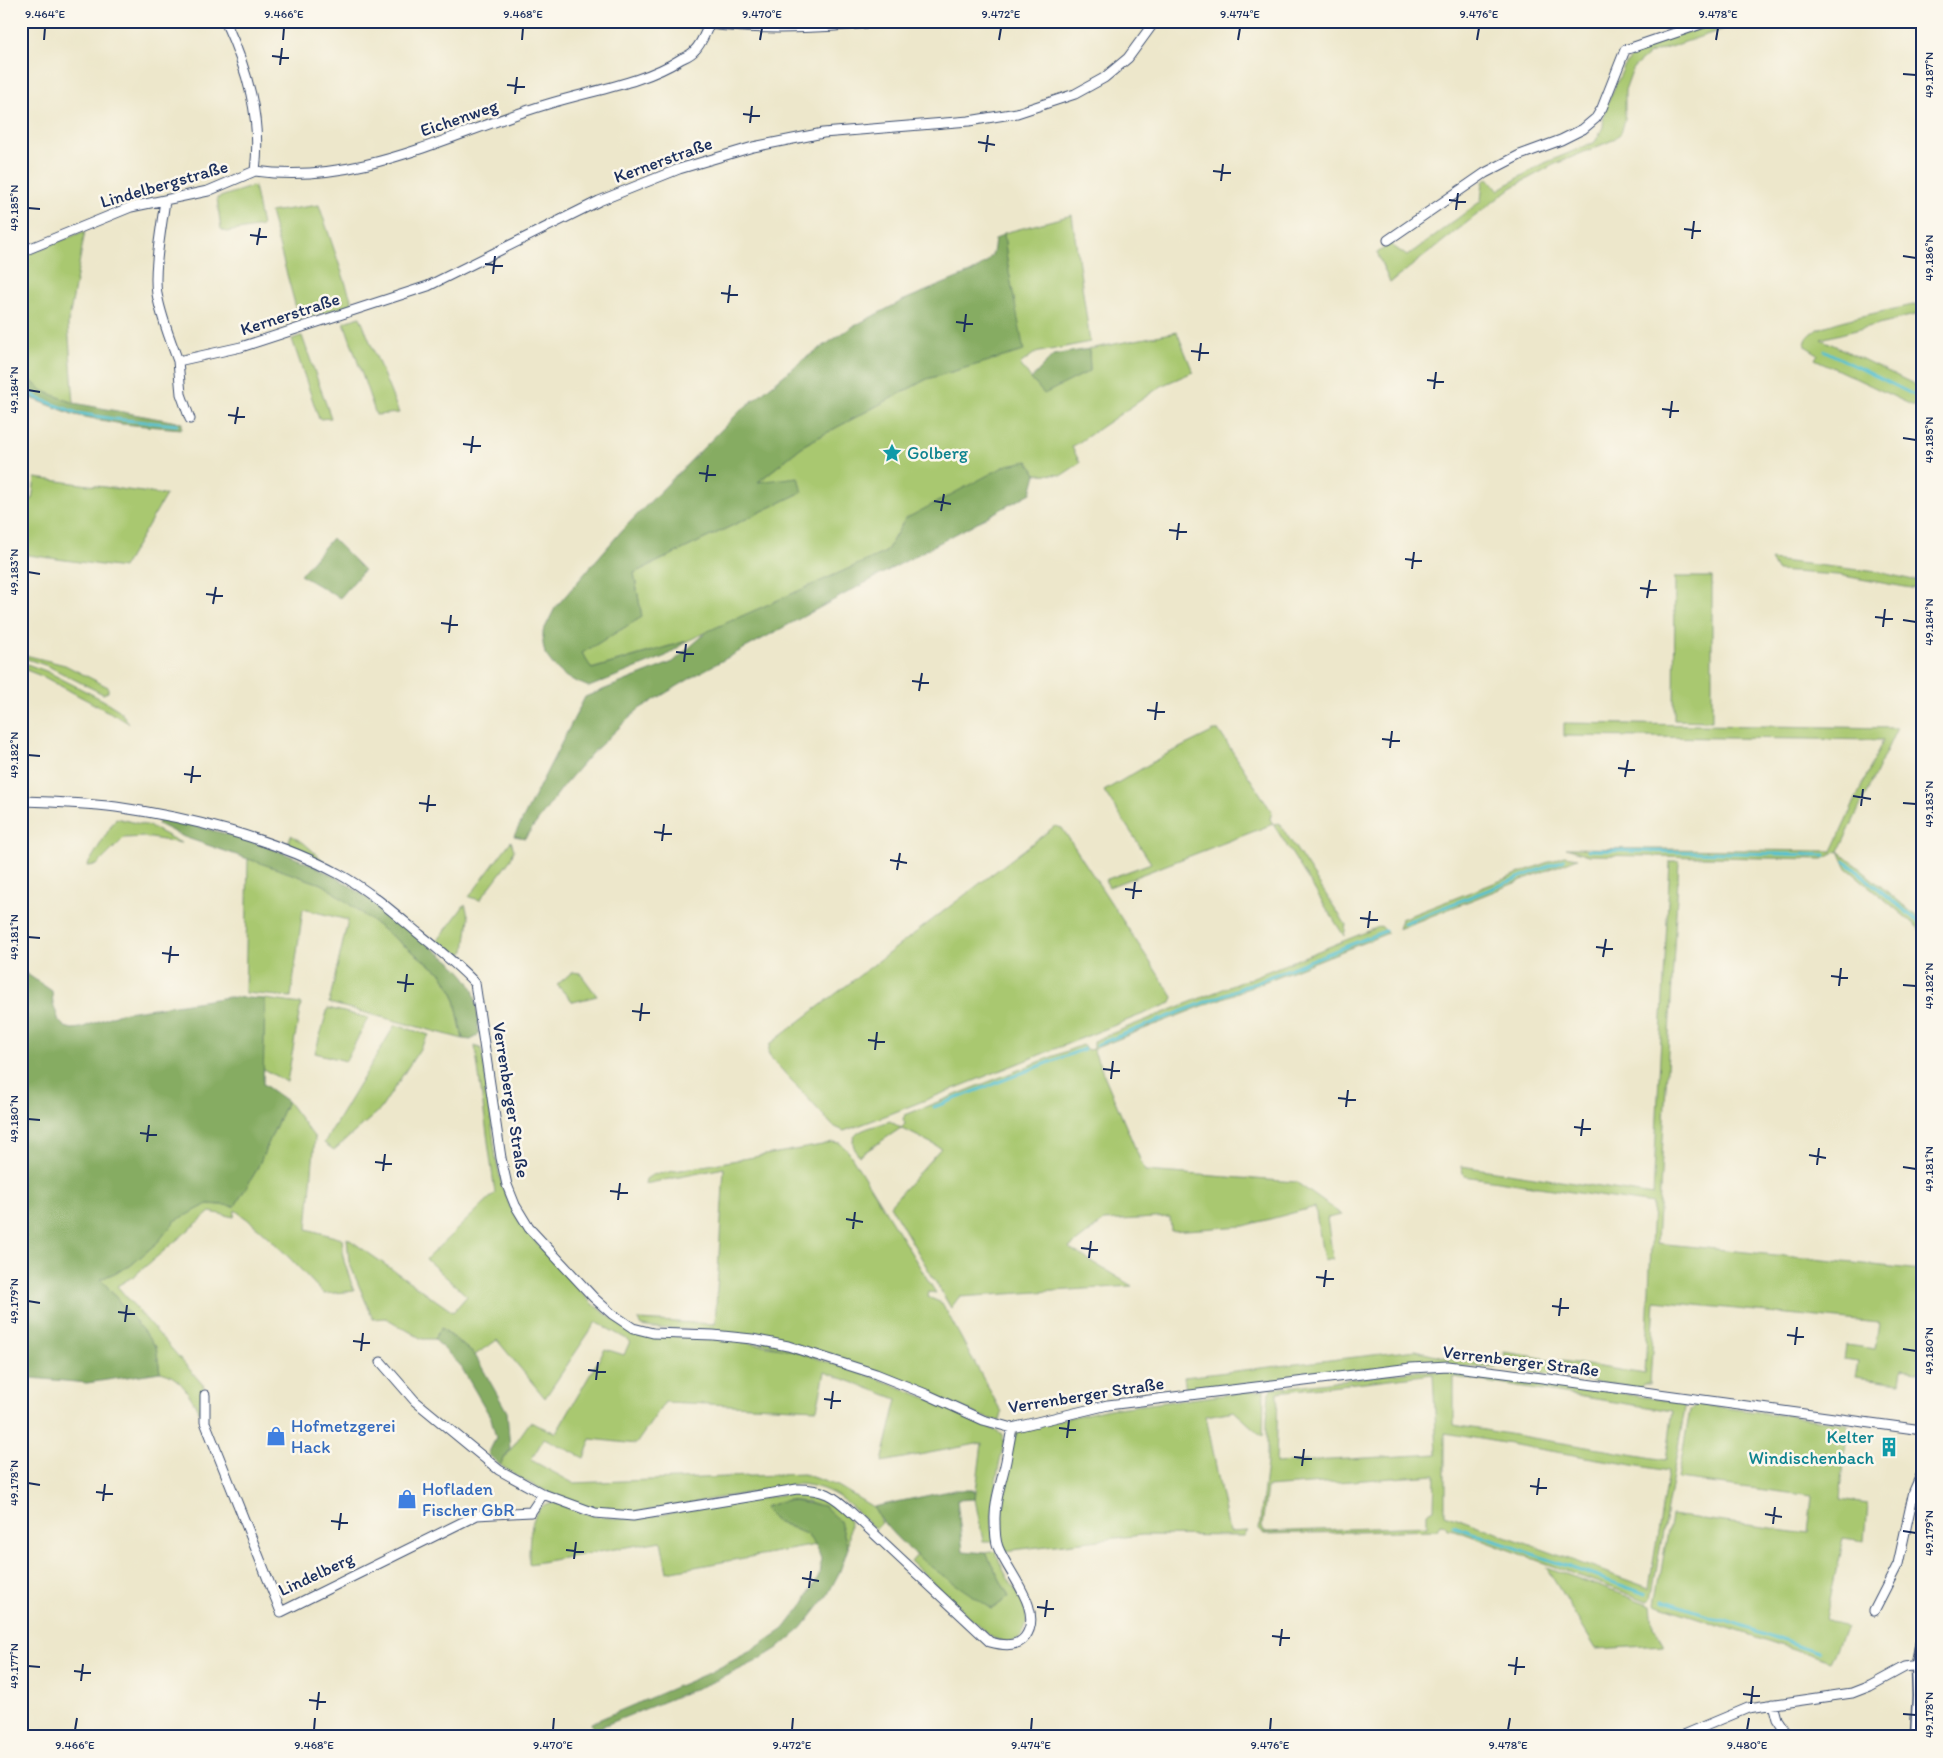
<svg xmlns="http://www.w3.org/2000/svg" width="1943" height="1758" font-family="Itim,sans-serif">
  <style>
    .green { fill: #a9c870; stroke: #627c67; fill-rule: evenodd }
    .forest { fill: #86ac62; stroke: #506e60 }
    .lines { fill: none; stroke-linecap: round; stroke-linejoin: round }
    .stream { stroke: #57c1d2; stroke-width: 3 }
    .minor-casing { stroke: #3a4b6e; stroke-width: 11 }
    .secondary-casing { stroke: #3a4b6e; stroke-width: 15 }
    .minor { stroke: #fff; stroke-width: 9 }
    .secondary { stroke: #fff; stroke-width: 12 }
    .ticks { fill: none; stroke: #1b2f5e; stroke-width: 2 }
    .labels { text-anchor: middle; stroke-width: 5; stroke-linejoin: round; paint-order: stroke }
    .street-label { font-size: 18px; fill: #1b2f5e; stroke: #fbf7ec }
    .culture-label { font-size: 18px; fill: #0d838f; stroke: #fbf7ec; text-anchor: start }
    .shop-label { font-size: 18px; fill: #366cbe; stroke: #fbf7ec; text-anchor: start }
    .neatline { fill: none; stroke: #1b2f5e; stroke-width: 2 }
    .ticks-label { font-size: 12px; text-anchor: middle; fill: #1b2f5e }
  </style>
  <rect width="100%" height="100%" fill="#fbf7ec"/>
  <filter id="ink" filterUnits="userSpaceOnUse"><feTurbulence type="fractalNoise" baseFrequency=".02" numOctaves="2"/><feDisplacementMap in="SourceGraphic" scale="10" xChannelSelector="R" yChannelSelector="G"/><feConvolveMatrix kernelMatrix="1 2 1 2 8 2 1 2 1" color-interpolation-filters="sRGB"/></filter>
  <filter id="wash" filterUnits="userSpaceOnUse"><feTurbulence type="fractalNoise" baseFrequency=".0096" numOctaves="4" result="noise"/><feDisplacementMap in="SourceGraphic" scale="20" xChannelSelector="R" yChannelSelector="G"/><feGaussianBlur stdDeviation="1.12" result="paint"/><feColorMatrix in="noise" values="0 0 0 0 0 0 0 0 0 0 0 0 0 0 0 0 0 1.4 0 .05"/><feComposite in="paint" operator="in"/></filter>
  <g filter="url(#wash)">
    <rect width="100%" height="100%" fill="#ede7cb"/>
    <!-- green -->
    <path class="green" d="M1720 21H1748L1649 54 1633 68 1625 90V120L1621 133 1613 140 1553 165 1511 188 1390 283 1377 253 1390 244 1407 256 1481 201 1483 182 1488 178 1498 190 1540 165 1595 142 1603 127 1604 111 1624 67 1636 52 1649 45Z
      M254 186 262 226 226 232 221 229 217 198Z
      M319 205 353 305 299 319 270 212Z
      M1072 215 1090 342 1035 353 1020 364 1031 379 1044 393 1090 371 1089 349 1177 332 1193 372 1163 385 1072 447 1080 463 1062 475 1036 474 1028 461 905 519 886 552 687 641 591 669 582 653 642 617 634 573 802 492 757 483 804 445 927 379 1023 351 1007 261 1004 233Z
      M85 231 68 325 74 403 43 391 21 372V257Z
      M1922 303V313L1821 339 1922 388V410L1815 359 1818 354 1805 346C1805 335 1817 329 1826 326 1855 316 1892 310 1922 303Z
      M360 317 399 413 376 415 344 322Z
      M301 336H302L331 418 319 419 292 339Z
      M35 478 166 495 123 568 21 554V499L32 500Z
      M1771 560 1878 572 1922 582V590L1838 575 1777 571Z
      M1675 577H1712V721L1674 720Z
      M21 654 65 665 108 687V692L103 694 48 666 21 657Z
      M21 662 46 671 103 700 119 710 129 723 44 677 21 668Z
      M1564 723 1897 728 1839 851 1922 921V931L1846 867 1839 851 1823 859 1589 855 1566 848 1832 851 1883 740 1564 736Z
      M1214 731H1219L1272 812 1270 819 1273 824 1279 823 1346 925 1344 936 1273 824 1109 887 1105 880 1151 863 1104 791 1163 756Z
      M116 818 149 826 181 843 145 837 124 838 97 865 87 866Z
      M1055 826 1062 828 1173 997 1171 1003 890 1114 844 1131 833 1126 771 1058 768 1052 770 1044Z
      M291 835 304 843 325 862 287 846Z
      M511 841 514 850 511 859 480 900 469 897Z
      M1564 856 1578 858 1398 929 1401 919Z
      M248 858 324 885 442 974 454 995 463 1039 329 1003 348 920 303 909 291 997 245 993Z
      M1670 861H1679L1657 1243 1922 1270V1372L1902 1369 1900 1383 1855 1377 1858 1362 1844 1360 1846 1345 1875 1349 1879 1323 1655 1301 1650 1384H1644L1639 1388 1511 1369 1506 1364 1504 1352 1645 1374 1653 1204 1464 1176 1461 1166 1653 1195Z
      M465 904 469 918 465 951C453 961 446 952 436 943Z
      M1381 926 1388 933 1093 1049 1145 1171 1296 1182 1342 1215 1327 1218 1333 1259 1324 1261 1315 1207 1244 1226 1171 1231 1170 1217 1104 1221 1069 1248 1132 1286 959 1297 951 1308 890 1205 941 1148 901 1128 859 1156C840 1130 870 1129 890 1121L901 1128 905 1124 903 1119 905 1115 1082 1045 1088 1050 1093 1049V1041Z
      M572 972 580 973 597 996 573 1002 557 985Z
      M265 999 301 1004 287 1082 263 1069Z
      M328 1008 368 1018 346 1061 315 1053Z
      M395 1025 429 1035 380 1110 334 1150 324 1143Z
      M475 1046 482 1049 496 1158 502 1186 510 1206 525 1230 591 1303 631 1332 718 1338 787 1349 871 1376 924 1397 985 1424 1002 1435 1004 1442C997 1477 989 1505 993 1541H983L975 1499 982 1443 882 1462 897 1399 825 1372 817 1409 665 1402 636 1444 591 1439 584 1458 544 1438 531 1460 573 1483 803 1474 838 1486 873 1507 882 1523 875 1529C849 1505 836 1487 799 1484L633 1513 596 1510 573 1504 523 1480 500 1465 530 1422 556 1433 605 1349 624 1355 630 1341 596 1322 545 1398 497 1340 475 1355 442 1328 434 1339H422L386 1318 373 1319 349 1262 347 1238 453 1312 467 1296 426 1259 495 1193Z
      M287 1101 315 1138 307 1229 342 1239 344 1261 354 1291 324 1294C295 1264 269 1234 235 1210L234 1217 210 1212 134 1276 117 1286 204 1386 200 1401V1413C190 1396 181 1376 160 1372L156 1347 101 1279 130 1266 158 1242 174 1221 208 1204 235 1206 256 1171Z
      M832 1142 840 1143 848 1151 936 1293 929 1292 928 1297 942 1303 1002 1413 1000 1421 986 1418 878 1372 714 1331 653 1328 641 1326 638 1320 715 1324 724 1168 645 1184 646 1179 652 1175 822 1145Z
      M1416 1350 1456 1360 1498 1365 1496 1368 1409 1364 1186 1391 1184 1377Z
      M1413 1371C1503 1370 1594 1390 1683 1403L1685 1408 1651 1599 1647 1601 1455 1530 1447 1529 1445 1525 1440 1524 1437 1530 1264 1534 1259 1530 1267 1463V1420L1269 1392 1272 1389ZM1433 1374 1437 1454 1276 1463 1278 1392ZM1454 1377 1673 1411 1666 1460 1454 1425ZM1445 1433 1668 1471 1649 1588 1445 1514ZM1435 1475 1434 1509 1427 1513V1526L1264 1532 1262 1527 1267 1487Z
      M1264 1390 1263 1437 1234 1411 1206 1416 1229 1532 1248 1531 1244 1536 1142 1535 1004 1551 997 1516 1012 1445 1017 1432 1025 1427 1109 1409Z
      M1697 1404 1848 1424 1840 1500 1867 1504 1864 1541 1843 1538 1826 1618 1846 1629 1830 1661 1655 1604 1671 1515 1808 1533 1812 1496 1678 1479 1690 1410Z
      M797 1492H813L834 1501 846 1514 850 1523 848 1548 840 1521 808 1502 788 1500 765 1507 774 1520 806 1534 816 1545 667 1572 661 1541 529 1564C529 1548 528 1504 551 1503 560 1502 568 1509 577 1511 596 1517 614 1519 635 1519Z
      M996 1551C998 1558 1001 1566 1005 1573 1014 1591 1038 1616 1020 1637 1012 1645 1000 1641 991 1637L911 1562 917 1555 992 1609 1009 1597 986 1553Z
      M1546 1567 1651 1605 1653 1626 1664 1645 1596 1649Z"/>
    <!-- forest -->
    <path class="forest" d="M1004 233 1007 261 1024 351 927 379 804 445 758 482 798 477 802 492 634 573 642 617 582 653 592 669 687 641 666 656 589 687 566 677 554 666 545 654 543 644V632L555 608 624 528 740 411 804 359 852 327 904 300 972 272 987 262 993 253 995 240Z
      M1089 349 1090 371 1044 394 1031 379 1053 355Z
      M21 372 43 391 74 403 182 423V429L122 424 75 415 26 396 21 391Z
      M1028 461 1036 474 1031 493 703 671 639 709 591 754 565 784 525 838 514 836 585 697 673 662 708 631 886 552 905 519 1007 465Z
      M332 538 364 570 340 598 300 575Z
      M161 818C221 831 283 848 337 878 365 894 391 917 417 937 434 950 457 963 469 982 478 995 477 1018 479 1034L471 1040 463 1039 454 995 442 974 324 885 184 837 158 824Z
      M21 970 52 991 53 1003 59 1021 65 1027 72 1029 81 1028 120 1013 229 997 265 999 263 1084 287 1101 256 1171 235 1206 208 1204 175 1221 158 1242 130 1266 101 1279 156 1347 160 1372 87 1383 21 1377Z
      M441 1328 475 1355 507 1412 510 1449 500 1465 488 1454 496 1438 491 1418 460 1365 434 1339Z
      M954 1490H975V1499L957 1500 963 1551 986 1553 1009 1597 992 1609C952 1581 897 1549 873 1507Z
      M788 1500 824 1506 840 1521 848 1548 840 1571 827 1596 802 1628 781 1646 755 1662 717 1680 593 1730 591 1723 711 1672 751 1651 784 1629 804 1603 819 1575 821 1559 816 1545 806 1534 774 1520 764 1507Z"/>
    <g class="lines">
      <!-- stream -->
      <path class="stream" d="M1825 351 1922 399
        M21 385 37 398 77 413 114 419 177 425
        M1588 850 1825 855
        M1845 861 1922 925
        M1404 923 1564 860
        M1096 1045 1385 931
        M934 1107 1084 1049
        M1453 1526 1646 1594
        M1663 1600 1818 1652"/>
    </g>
  </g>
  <g filter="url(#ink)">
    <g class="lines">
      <defs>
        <path id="minor" d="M225 21C247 69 262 118 255 171
          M687 21C753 32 820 29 886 21
          M255 171C361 186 450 133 548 104 593 90 642 84 681 59 685 57 691 55 694 51 701 45 705 33 709 25
          M165 200C162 225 153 270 157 294 161 317 170 339 178 361L241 347 428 286 599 201 679 169 753 147 823 133 969 121 1017 113 1075 94 1104 78 1128 58 1155 21
          M1388 240 1485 173 1520 155 1561 140 1583 129 1596 118 1602 108 1625 50 1710 21
          M21 252 131 207 208 191 255 171
          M178 361 181 394 190 419
          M21 801C53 802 84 803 116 807 188 817 275 839 339 874 368 890 393 912 418 933 438 949 457 964 475 983L501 1158 507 1185 515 1205 529 1228 594 1298 612 1314 633 1328 653 1333 713 1335 752 1339 788 1346 876 1374 926 1394 983 1420 1012 1428 1108 1405 1411 1368 1448 1366 1505 1373 1922 1430
          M381 1362 415 1401 499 1470 543 1494 595 1513 633 1516 797 1489C824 1489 833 1495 852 1513L990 1642C1001 1645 1017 1648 1025 1637 1045 1611 1008 1573 998 1547 995 1540 995 1529 995 1521 994 1501 1002 1481 1006 1461 1008 1450 1010 1439 1012 1428
          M205 1395V1422L281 1612 477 1515 531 1512 543 1494
          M1874 1611 1898 1564 1914 1491 1922 1473
          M1773 1704 1777 1719 1789 1737
          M1679 1737 1748 1708 1852 1693 1870 1686 1905 1667 1918 1665"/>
        <path id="secondary" d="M1917 1737 1919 1696 1918 1665 1922 1643"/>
      </defs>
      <!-- minor casing -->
      <use href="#minor" class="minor-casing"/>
      <!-- secondary casing -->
      <use href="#secondary" class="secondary-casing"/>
      <!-- minor -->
      <use href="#minor" class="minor"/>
      <!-- secondary -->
      <use href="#secondary" class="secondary"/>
    </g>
  </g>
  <!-- ticks -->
  <path class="ticks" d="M44 40 45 28M283 40 284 28M522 40 523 28M760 40 762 28M999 40 1001 28M1238 40 1240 28M1477 40 1479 28M1716 40 1718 28M272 56 289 58M280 65 282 48M1903 74 1916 75M507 85 525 87M515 94 517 77M743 114 760 116M750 123 752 106M978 142 995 145M986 152 988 135M1213 171 1231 173M1221 181 1223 164M1449 200 1466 202M28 208 40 209M1456 210 1458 193M1684 229 1701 231M250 235 267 237M1692 239 1694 221M257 245 260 228M1903 256 1916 258M485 264 503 266M493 274 495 256M721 293 738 295M728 303 730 285M956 322 973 324M964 332 966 314M1191 351 1209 353M1199 361 1201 343M1427 380 1444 382M1434 389 1436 372M28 390 40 392M1662 409 1679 411M228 415 245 417M1670 418 1672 401M235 424 238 407M1903 438 1916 440M463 444 481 446M471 453 473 436M699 473 716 475M706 482 708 465M934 501 951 504M941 511 944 494M1169 530 1187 532M1177 540 1179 523M1405 559 1422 561M1412 569 1414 552M28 572 40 574M1640 588 1657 590M206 594 223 596M1647 598 1650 580M213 604 216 587M1875 617 1893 619M1903 620 1916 622M441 623 458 625M1883 627 1885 609M449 633 451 615M676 652 694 654M684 662 686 644M912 681 929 683M919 691 922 673M1147 710 1165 712M1155 720 1157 702M1382 739 1400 741M1390 748 1392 731M28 755 40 756M1618 768 1635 770M184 774 201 776M1625 777 1628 760M191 783 193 766M1853 796 1871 799M419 803 436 805M1903 803 1916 804M1861 806 1863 789M427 812 429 795M654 832 672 834M662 841 664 824M890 860 907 863M897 870 900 853M1125 889 1142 891M1133 899 1135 882M1360 918 1378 920M1368 928 1370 911M28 937 40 938M1596 947 1613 949M162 953 179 955M1603 957 1606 939M169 963 171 946M1831 976 1848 978M397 982 414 984M1903 985 1916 986M1839 986 1841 968M405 992 407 974M632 1011 650 1013M640 1021 642 1003M868 1040 885 1042M875 1050 877 1032M1103 1069 1120 1071M1111 1079 1113 1061M1338 1098 1356 1100M1346 1107 1348 1090M28 1119 40 1120M1574 1127 1591 1129M140 1133 157 1135M1581 1136 1583 1119M147 1142 149 1125M1809 1155 1826 1158M375 1162 392 1164M1817 1165 1819 1148M1903 1167 1916 1169M383 1171 385 1154M610 1191 628 1193M618 1200 620 1183M846 1219 863 1222M853 1229 855 1212M1081 1248 1098 1250M1089 1258 1091 1241M1316 1277 1334 1279M1324 1287 1326 1270M28 1301 40 1303M1552 1306 1569 1308M118 1312 135 1314M1559 1316 1561 1298M125 1322 127 1305M1787 1335 1804 1337M353 1341 370 1343M1795 1345 1797 1327M1903 1349 1916 1351M361 1351 363 1333M588 1370 606 1372M596 1380 598 1362M824 1399 841 1401M831 1409 833 1391M1059 1428 1076 1430M1067 1438 1069 1420M1294 1457 1312 1459M1302 1466 1304 1449M28 1483 40 1485M1530 1486 1547 1488M96 1492 113 1494M1537 1495 1539 1478M103 1501 105 1484M1765 1514 1782 1517M331 1521 348 1523M1773 1524 1775 1507M339 1530 341 1513M1903 1531 1916 1533M566 1550 584 1552M574 1559 576 1542M802 1578 819 1581M809 1588 811 1571M1037 1607 1054 1609M1045 1617 1047 1600M1272 1636 1290 1638M1280 1646 1282 1629M1508 1665 1525 1667M28 1666 40 1667M74 1671 91 1673M1515 1675 1517 1657M81 1681 83 1664M1743 1694 1760 1696M309 1700 326 1702M1751 1704 1753 1686M317 1710 319 1692M1903 1714 1916 1715M75 1730 77 1718M314 1730 315 1718M553 1730 554 1718M792 1730 793 1718M1031 1730 1032 1718M1270 1730 1271 1718M1508 1730 1510 1718M1747 1730 1749 1718"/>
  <!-- icons -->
  <defs>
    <symbol id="sight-bare" viewBox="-9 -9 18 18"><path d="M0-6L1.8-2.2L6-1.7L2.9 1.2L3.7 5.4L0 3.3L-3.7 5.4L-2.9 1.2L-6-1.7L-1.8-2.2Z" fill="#0f9aa8" stroke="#fbf7ec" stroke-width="2.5" paint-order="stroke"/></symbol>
    <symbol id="shop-bare" viewBox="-9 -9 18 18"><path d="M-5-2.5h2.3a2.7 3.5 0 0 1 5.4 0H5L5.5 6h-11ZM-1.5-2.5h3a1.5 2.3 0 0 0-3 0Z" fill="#3f7fe0" stroke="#fbf7ec" stroke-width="2.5" paint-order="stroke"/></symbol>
    <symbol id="building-bare" viewBox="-9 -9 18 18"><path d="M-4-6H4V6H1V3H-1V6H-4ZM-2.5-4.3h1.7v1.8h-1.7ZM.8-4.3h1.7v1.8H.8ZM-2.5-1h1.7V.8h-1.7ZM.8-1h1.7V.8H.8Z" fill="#0f9aa8" stroke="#fbf7ec" stroke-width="2.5" paint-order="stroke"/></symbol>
  </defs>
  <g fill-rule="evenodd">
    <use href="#sight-bare" x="878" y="439" width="28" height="28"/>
    <use href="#shop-bare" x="262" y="1422" width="28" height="28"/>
    <use href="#building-bare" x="1875" y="1433" width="28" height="28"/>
    <use href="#shop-bare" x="393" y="1485" width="28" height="28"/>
  </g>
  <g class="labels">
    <!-- street labels -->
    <g class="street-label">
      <text transform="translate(459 118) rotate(-19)" y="6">Eichenweg</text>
      <text transform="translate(663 160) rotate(-20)" y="6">Kernerstraße</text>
      <text transform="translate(164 184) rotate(-16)" y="6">Lindelbergstraße</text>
      <text transform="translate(290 314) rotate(-18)" y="6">Kernerstraße</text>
      <text transform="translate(511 1100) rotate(81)" y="6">Verrenberger Straße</text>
      <text transform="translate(1521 1361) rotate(7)" y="6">Verrenberger Straße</text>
      <text transform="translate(1086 1395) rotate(-9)" y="6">Verrenberger Straße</text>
      <text transform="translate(316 1574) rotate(-25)" y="6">Lindelberg</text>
    </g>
    <!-- culture labels -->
    <g class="culture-label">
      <text x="907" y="459">Golberg</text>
      <text x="1874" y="1443" text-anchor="end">Kelter<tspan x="1874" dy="21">Windischenbach</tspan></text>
    </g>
    <!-- shop labels -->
    <g class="shop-label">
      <text x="291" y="1432">Hofmetzgerei<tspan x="291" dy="21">Hack</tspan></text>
      <text x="422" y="1495">Hofladen<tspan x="422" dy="21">Fischer GbR</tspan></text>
    </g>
  </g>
  <!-- margin -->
  <rect width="1943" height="1758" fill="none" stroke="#fbf7ec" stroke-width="55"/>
  <rect x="28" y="28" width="1888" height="1702" class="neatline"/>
  <g class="ticks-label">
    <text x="45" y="18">9.464°E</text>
    <text x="284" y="18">9.466°E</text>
    <text x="523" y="18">9.468°E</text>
    <text x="762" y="18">9.470°E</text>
    <text x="1001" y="18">9.472°E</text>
    <text x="1240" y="18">9.474°E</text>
    <text x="1479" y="18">9.476°E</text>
    <text x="1718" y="18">9.478°E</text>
    <text transform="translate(1929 75) rotate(-90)" y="4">49.187°N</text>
    <text transform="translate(14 208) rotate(-90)" y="4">49.185°N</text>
    <text transform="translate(1929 258) rotate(-90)" y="4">49.186°N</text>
    <text transform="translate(14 390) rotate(-90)" y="4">49.184°N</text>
    <text transform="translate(1929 440) rotate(-90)" y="4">49.185°N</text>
    <text transform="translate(14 572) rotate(-90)" y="4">49.183°N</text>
    <text transform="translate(1929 622) rotate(-90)" y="4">49.184°N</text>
    <text transform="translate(14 755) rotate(-90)" y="4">49.182°N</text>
    <text transform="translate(1929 804) rotate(-90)" y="4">49.183°N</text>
    <text transform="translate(14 937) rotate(-90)" y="4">49.181°N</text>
    <text transform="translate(1929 986) rotate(-90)" y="4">49.182°N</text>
    <text transform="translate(14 1119) rotate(-90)" y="4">49.180°N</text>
    <text transform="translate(1929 1169) rotate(-90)" y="4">49.181°N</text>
    <text transform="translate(14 1301) rotate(-90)" y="4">49.179°N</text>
    <text transform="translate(1929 1351) rotate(-90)" y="4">49.180°N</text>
    <text transform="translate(14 1483) rotate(-90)" y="4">49.178°N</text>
    <text transform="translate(1929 1533) rotate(-90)" y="4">49.179°N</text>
    <text transform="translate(14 1666) rotate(-90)" y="4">49.177°N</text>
    <text transform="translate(1929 1715) rotate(-90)" y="4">49.178°N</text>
    <text x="75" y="1749">9.466°E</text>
    <text x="314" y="1749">9.468°E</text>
    <text x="553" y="1749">9.470°E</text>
    <text x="792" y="1749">9.472°E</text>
    <text x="1031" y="1749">9.474°E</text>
    <text x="1270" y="1749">9.476°E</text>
    <text x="1508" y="1749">9.478°E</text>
    <text x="1747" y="1749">9.480°E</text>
  </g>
</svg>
